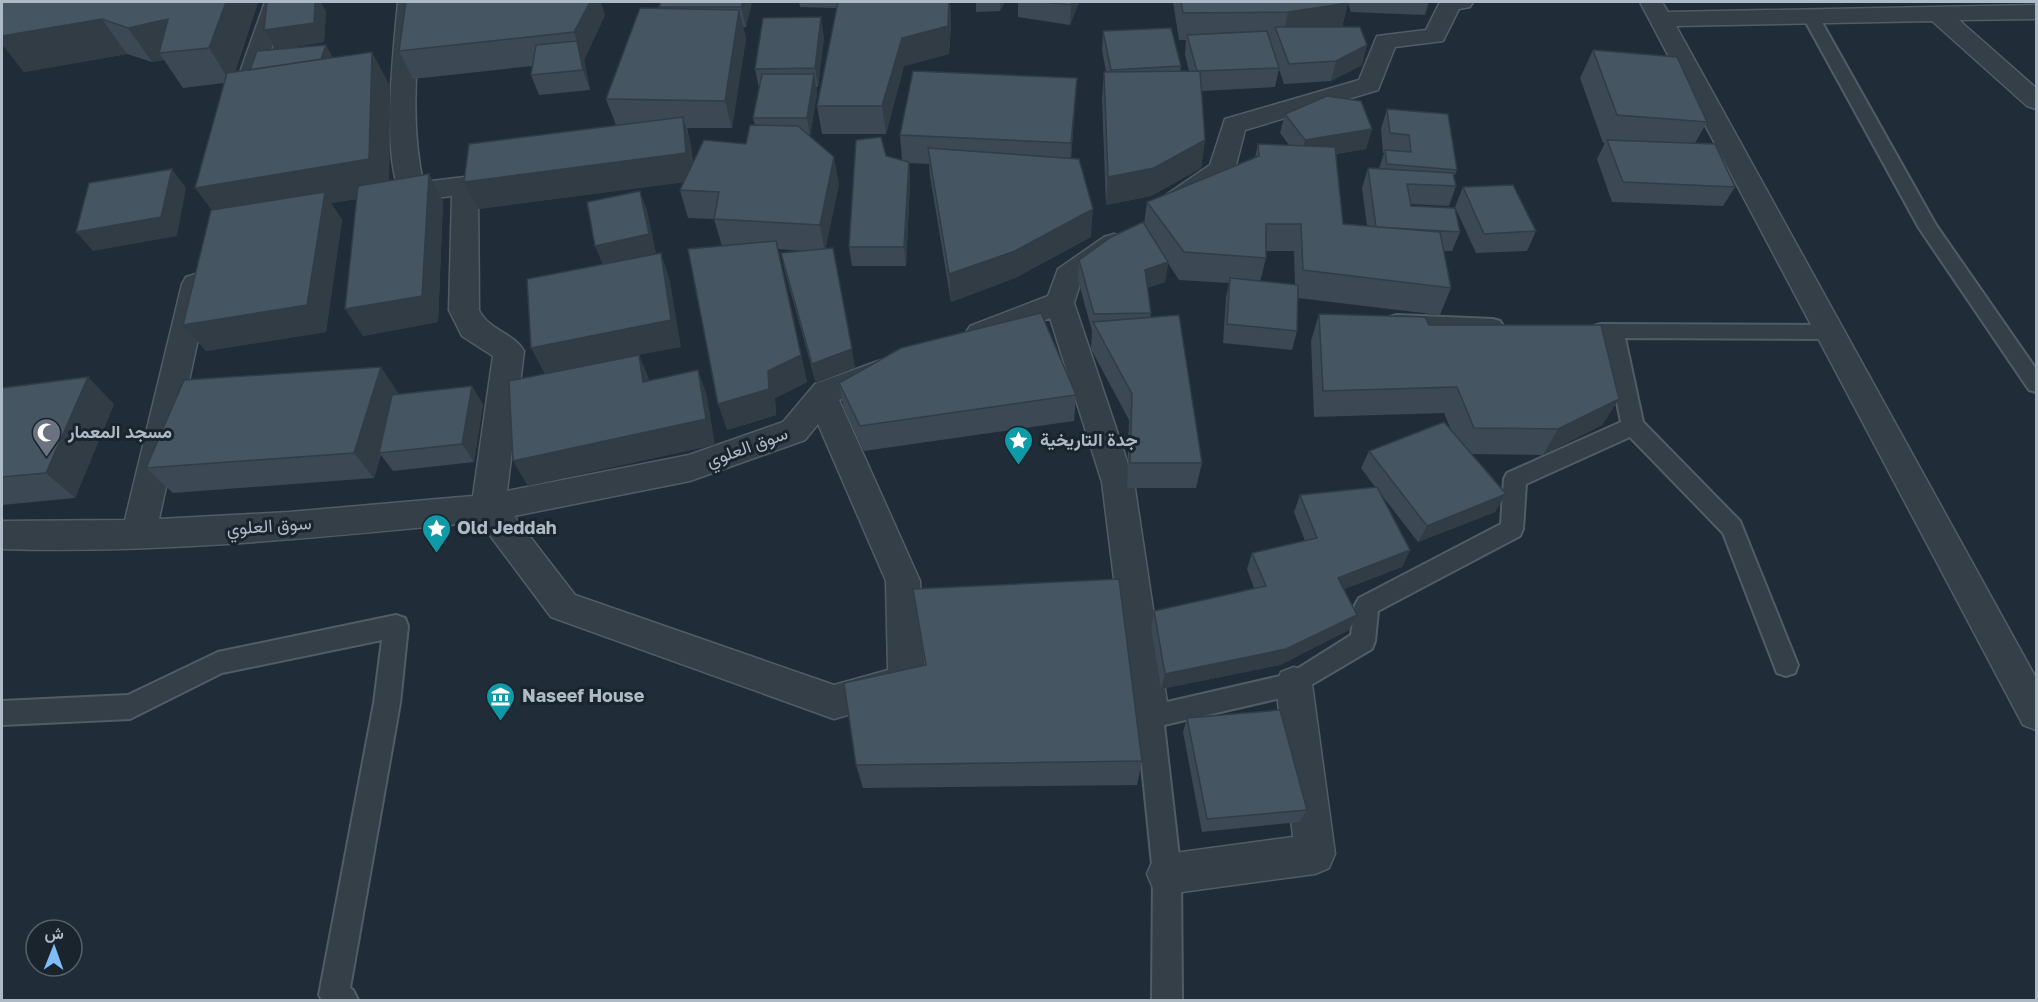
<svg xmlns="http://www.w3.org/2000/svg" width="2038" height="1002" font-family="'Golos Text',Vazirmatn,sans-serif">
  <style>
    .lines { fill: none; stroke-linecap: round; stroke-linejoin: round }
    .service-casing { stroke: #515d66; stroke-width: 4 }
    .pedestrian-casing { stroke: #515d66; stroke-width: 3 }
    .minor-casing { stroke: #515d66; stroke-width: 3 }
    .service { fill: #343f48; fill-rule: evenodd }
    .pedestrian { fill: #343f48; fill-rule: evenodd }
    .minor { fill: #343f48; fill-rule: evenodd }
    .wall { fill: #3c4954; fill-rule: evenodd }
    .shaded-wall { fill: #313c45 }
    .building { fill: #465562; stroke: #313c45; stroke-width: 1.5 }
    .labels { text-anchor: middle; stroke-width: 6; stroke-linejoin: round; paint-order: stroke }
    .poi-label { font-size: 18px; font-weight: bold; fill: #aebac5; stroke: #19242d; text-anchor: start }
    .street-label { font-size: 18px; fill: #aebac5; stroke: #19242d }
  </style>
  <rect width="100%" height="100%" fill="#202d38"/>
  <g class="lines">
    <defs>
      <path id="service" d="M1811 12 1819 17 1936 225 2036 369V392L2029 390 1919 228 1803 17Z
        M1397 315 1493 319 1500 321 1503 326 1500 331 1493 333 1397 329 1390 327 1387 322 1390 317Z
        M1601 324 1829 325 1836 327 1839 332 1836 337 1829 339 1625 338 1643 422 1740 521 1798 665 1795 673 1786 676 1777 673 1723 533 1630 437 1526 484 1523 529 1520 536 1378 611 1375 641 1372 649 1294 695 1164 725 1181 874 1182 1000H1152L1153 874 1137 716 1141 708 1289 674 1351 635 1355 605 1359 598 1501 524 1504 479 1507 473 1621 422 1604 338 1594 336 1591 331 1594 326Z
        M396 615 405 618 408 626 400 703 350 988 353 990 358 1000H322L319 995 374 703 382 640 222 673 130 719 2 725V701L128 695 218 652Z"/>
      <path id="pedestrian" d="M265 2H287L257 92 254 97 245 100 236 97 233 92Z
        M398 2H420C417 62 410 123 423 182L465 177 474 180 478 186 479 310C488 330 513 332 524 351L507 491 689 455 783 422 815 384 881 360 892 363 896 371 892 379 839 400 920 581 925 681 920 693 834 719 551 617 480 522C321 537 161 554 2 549V521L125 520 182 284 186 277 196 274 206 277 210 284 159 519 289 512 473 496 493 356 462 336 449 310 452 196 412 201 403 198C380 162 394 47 398 2ZM818 424 886 581 888 670 834 685 575 595 514 516 690 481 805 440Z
        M1440 2H1473L1470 7 1459 9 1443 41 1395 47 1378 90 1245 130 1235 169 1231 175C1213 188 1189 214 1166 207L1163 201 1166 195 1210 165 1225 119 1359 80 1377 36 1426 30Z
        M1114 234 1124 237 1128 244 1124 251 1081 281 1074 303 1134 482 1169 716 1163 728 1150 733 1137 728 1131 716 1102 482 1050 318 980 345 970 342 965 334 970 326 1048 296 1058 269 1104 237Z
        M1294 667 1307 672 1312 684 1335 854 1329 868 1315 874 1167 894 1153 888 1147 874 1153 860 1167 854 1293 837 1276 684 1281 672Z"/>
      <path id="minor" d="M1640 2H1662L1668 12 2036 5V19L1959 20 2036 88V109L2027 106 1932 21 1676 26 2036 678V730L2023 725Z"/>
    </defs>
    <!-- service casing -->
    <use href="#service" class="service-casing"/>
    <!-- pedestrian casing -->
    <use href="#pedestrian" class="pedestrian-casing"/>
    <!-- minor casing -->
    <use href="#minor" class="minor-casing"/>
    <!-- service -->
    <use href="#service" class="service"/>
    <!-- pedestrian -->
    <use href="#pedestrian" class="pedestrian"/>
    <!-- minor -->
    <use href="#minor" class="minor"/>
  </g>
  <!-- wall -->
  <path class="wall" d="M2 2H258L235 72 250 70 275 50 264 30 267 2H321L326 12 324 42 281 49 333 58 390 86 389 181 429 174 443 202 438 322 363 336 357 199 331 203 342 220 326 332 206 351 183 325 211 210 224 83 183 88 164 60 152 62 127 54 24 72 2 44Z
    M752 2 746 27H743L746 38 732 128H687L691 145 693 164 746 144 755 125 753 118 759 88 755 69 824 37 818 87H816L817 93 810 136 839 184 825 249 855 368 816 383 785 272 781 253 803 251 778 249 807 382 775 398 776 415 727 430 722 246 714 219 688 218 680 190 684 182 478 209 616 125 606 99 659 7Z
    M799 2H950L951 24 949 54 904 66 886 134H822L817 106 837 8 800 7Z
    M976 2H1005L1000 11 976 12Z
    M1018 2H1079L1070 25 1018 17Z
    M1173 2H1429L1425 15 1351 12 1348 3 1342 27 1362 65 1331 81 1284 84 1279 69 1275 87 1202 91 1205 140 1201 168 1151 196 1106 205 1102 100 1104 72H1106L1102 50 1103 31 1181 66 1180 71H1189L1185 55 1186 40H1179Z
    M605 15 584 60 590 90 539 95 531 75 532 66 413 79 399 51Z
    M1593 50 1707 122 1695 143 1735 187 1723 206 1612 202 1597 159 1605 143H1603L1580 78Z
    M1075 106 1071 158 1091 237 1015 278 951 302 930 176 929 164 909 163 910 181 906 266H852L849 247 886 156 902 160 900 135Z
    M1387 109 1457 170 1454 176 1456 186 1449 206 1410 204 1411 206 1460 232 1452 251H1444L1451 288 1440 315 1298 298 1297 331 1292 350 1223 343 1226 297 1229 283 1179 280 1168 263 1165 282 1147 288 1151 313 1150 318 1202 463 1196 488H1127L1129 420 1091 349 1092 331 1078 280 1079 260 1144 224 1147 202 1255 158 1258 144 1289 145 1280 133 1285 114 1372 129 1366 149 1336 154 1343 224 1367 226 1362 188 1368 168 1379 169 1384 153H1383L1381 129ZM1266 251H1294L1295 285 1260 282 1266 258Z
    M1463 187 1536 231 1527 251 1476 253 1455 207Z
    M1319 314 1429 325 1619 399 1602 425 1543 455 1471 454 1506 494 1495 512 1418 542 1381 494 1410 550 1402 567 1344 589 1349 630 1280 665 1161 689 1151 627 1154 611 1254 588 1247 569 1252 553 1305 541 1294 512 1300 495 1375 487 1361 468 1369 451 1451 430 1444 413 1314 417 1311 341Z
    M839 383 1076 395 1074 421 864 451 844 409Z
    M2 388 114 404 75 498 2 505Z
    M399 394 483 404 474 462 393 471 381 455 374 478 173 493 146 468Z
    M913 589 1142 761 1137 785 863 788 856 765 925 666Z
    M1187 718 1307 810 1299 822 1202 832 1183 732Z"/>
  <!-- shaded-wall -->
  <path class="shaded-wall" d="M226 2H258L231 83 209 48Z
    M315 2H321L326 12 324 42 276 50 264 30Z
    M590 2H601L605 15 584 60 590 90 583 70 577 41 574 32Z
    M743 2H752L746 27 741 7Z
    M950 2 951 24 949 54 904 66 886 134 882 106 902 38Z
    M1000 2H1005L1000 11Z
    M1072 2H1079L1070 25 1071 5Z
    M1348 3 1341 31 1282 40 1288 12Z
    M739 10 746 38 732 128 725 101Z
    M821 17 824 37 818 87 815 68Z
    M102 19 127 54 24 72 2 44V36Z
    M168 19 159 53 164 60 152 62 128 28Z
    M326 45 337 65 318 69Z
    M1367 45 1362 65 1331 81 1336 61Z
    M372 52 390 86 389 193 331 203 342 220 326 332 206 351 183 325 221 222 195 188Z
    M814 74 817 93 810 137 807 118Z
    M1077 78 1075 106 1070 170 1071 143Z
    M683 117 691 145 694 181 478 209 464 182Z
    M1372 129 1366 149 1300 159 1305 140Z
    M1205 140 1201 168 1151 196 1106 205 1108 177Z
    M834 157 839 184 825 252 820 225Z
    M909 162 910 181 906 266 904 247Z
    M172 169 186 188 177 236 93 251 76 232Z
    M429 174 443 202 438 322 363 336 345 309Z
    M640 191 647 210 656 253 603 265 595 246Z
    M1093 209 1091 237 1015 278 951 302 949 274Z
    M776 241 807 382 775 398 776 415 727 430 718 404 768 371Z
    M661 253 670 281 681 347 639 355 650 381 654 408 545 374 531 348Z
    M1168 262 1165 282 1143 289 1145 270Z
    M852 349 855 368 816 383 812 364Z
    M381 367 399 394 379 453 381 455 374 478 354 453Z
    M698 370 707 396 715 445 528 486 513 461Z
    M88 377 114 404 75 498 46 473Z
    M472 386 483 404 474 462 462 444Z
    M1619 399 1602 425 1543 455 1558 429Z
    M1506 494 1495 512 1418 542 1427 526Z
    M1410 550 1402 567 1331 594 1338 578Z
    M1357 615 1349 630 1280 665 1161 689 1165 674Z"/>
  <!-- building -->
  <path class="building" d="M2 2H226L209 48 159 53 168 19 128 28 102 19 2 36Z
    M267 2H315L314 23 264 30Z
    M406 2H590L574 32 399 51Z
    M661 2H743L741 7H659Z
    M838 2H949L948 26 902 38 882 106H817Z
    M1043 2H1072L1071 5Z
    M1181 2H1347L1348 3 1288 12 1183 13Z
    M640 8 739 10 725 101 606 99Z
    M821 17 815 68 755 69 763 18Z
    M1275 27H1360L1367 45 1336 61 1289 64Z
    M1171 28 1181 66 1111 70 1103 31Z
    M1267 31 1279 68 1197 71 1187 35Z
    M577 41 583 70 531 75 536 45Z
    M326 45 321 59 250 70 257 51Z
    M1593 50 1677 57 1707 122 1617 115Z
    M372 52 369 159 195 188 227 73Z
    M913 71 1077 78 1071 143 900 135Z
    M1200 71 1205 140 1154 168 1108 177 1104 72Z
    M762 74H814L807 118H753Z
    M1327 96 1361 101 1372 129 1305 140 1285 114Z
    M1387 109 1448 114 1457 170 1387 164 1385 150 1411 152 1409 135 1390 133Z
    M683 117 686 153 464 182 469 144Z
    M750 125 798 126 834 157 820 225 714 219 719 192 680 190 704 140 746 144Z
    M881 137 886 156 909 162 904 247H849L856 140Z
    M1607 140 1715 144 1735 187 1623 182Z
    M1258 144 1335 147 1343 224 1440 232 1451 288 1303 270 1301 224H1266V258L1184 252 1147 202 1259 156Z
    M928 148 1079 159 1093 209 1015 251 949 274Z
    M1368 168 1453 173 1456 186 1407 184 1411 206 1455 208 1460 232 1376 227Z
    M172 169 161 217 76 232 89 183Z
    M429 174 422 296 345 309 358 186Z
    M1513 185 1536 231 1484 234 1463 187Z
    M640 191 649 234 595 246 587 202Z
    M325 192 307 305 183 325 211 210Z
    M1143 222 1168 262 1145 270 1151 313 1094 314 1079 260 1111 237Z
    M776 241 801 355 768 371 769 389 718 404 688 249Z
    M833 248 852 349 812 364 781 253Z
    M661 253 671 320 531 348 527 279Z
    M1230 278 1298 285 1297 331 1227 324Z
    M1041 313 1076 395 860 426 839 383 901 348Z
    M1319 314 1425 317 1429 325H1601L1619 399 1558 429 1474 428 1457 387 1323 391Z
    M1179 315 1202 463H1130L1132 394 1093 322Z
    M639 355 643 382 698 370 706 419 513 461 509 381Z
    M381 367 354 453 146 468 184 380Z
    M88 377 46 473 2 477V388Z
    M472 386 462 444 379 453 392 395Z
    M1444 422 1506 494 1427 526 1369 451Z
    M1377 487 1410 550 1338 578 1357 615 1286 649 1165 674 1154 611 1266 586 1252 553 1317 538 1300 495Z
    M1119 579 1142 761 856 765 844 683 926 665 913 589Z
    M1280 710 1307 810 1207 819 1187 718Z"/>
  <!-- icons -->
  <defs>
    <symbol id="mosque-pin" viewBox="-11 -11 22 30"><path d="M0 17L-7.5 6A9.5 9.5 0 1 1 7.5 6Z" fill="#6b7280" stroke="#19242d"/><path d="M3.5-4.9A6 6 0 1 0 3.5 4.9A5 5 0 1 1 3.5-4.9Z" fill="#fff"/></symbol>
    <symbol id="sight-pin" viewBox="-11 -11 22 30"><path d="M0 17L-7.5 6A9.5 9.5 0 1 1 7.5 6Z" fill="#0f9aa8" stroke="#19242d"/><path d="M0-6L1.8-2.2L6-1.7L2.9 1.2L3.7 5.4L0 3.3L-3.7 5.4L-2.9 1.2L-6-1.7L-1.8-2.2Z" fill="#fff"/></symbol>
    <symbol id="museum-pin" viewBox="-11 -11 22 30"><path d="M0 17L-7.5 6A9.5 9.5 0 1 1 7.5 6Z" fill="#0f9aa8" stroke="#19242d"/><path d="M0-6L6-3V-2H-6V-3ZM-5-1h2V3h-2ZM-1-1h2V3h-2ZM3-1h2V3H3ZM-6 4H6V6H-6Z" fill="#fff"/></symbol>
  </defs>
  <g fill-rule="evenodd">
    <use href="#mosque-pin" x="30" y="416" width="33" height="45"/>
    <use href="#sight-pin" x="1002" y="424" width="33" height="45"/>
    <use href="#sight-pin" x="420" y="512" width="33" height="45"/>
    <use href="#museum-pin" x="484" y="680" width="33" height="45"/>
  </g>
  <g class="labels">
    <!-- poi labels -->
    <g class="poi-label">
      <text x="68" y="438">مسجد المعمار</text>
      <text x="1040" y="446">جدة التاريخية</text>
      <text x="457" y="534">Old Jeddah</text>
      <text x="522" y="702">Naseef House</text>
    </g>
    <!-- street labels -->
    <g class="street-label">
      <text transform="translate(747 447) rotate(-20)" y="6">سوق العلوي</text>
      <text transform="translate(269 526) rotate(-4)" y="6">سوق العلوي</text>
    </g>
  </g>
  <!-- border -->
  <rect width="2038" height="1002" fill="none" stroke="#aebac5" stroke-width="6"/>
  <!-- north arrow -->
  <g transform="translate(54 948) rotate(1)"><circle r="28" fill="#19242d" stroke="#55606a" stroke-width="1.5"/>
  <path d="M0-4.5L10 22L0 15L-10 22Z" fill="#80bcf8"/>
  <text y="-9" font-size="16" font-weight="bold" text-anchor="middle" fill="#aebac5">ش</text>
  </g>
</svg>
